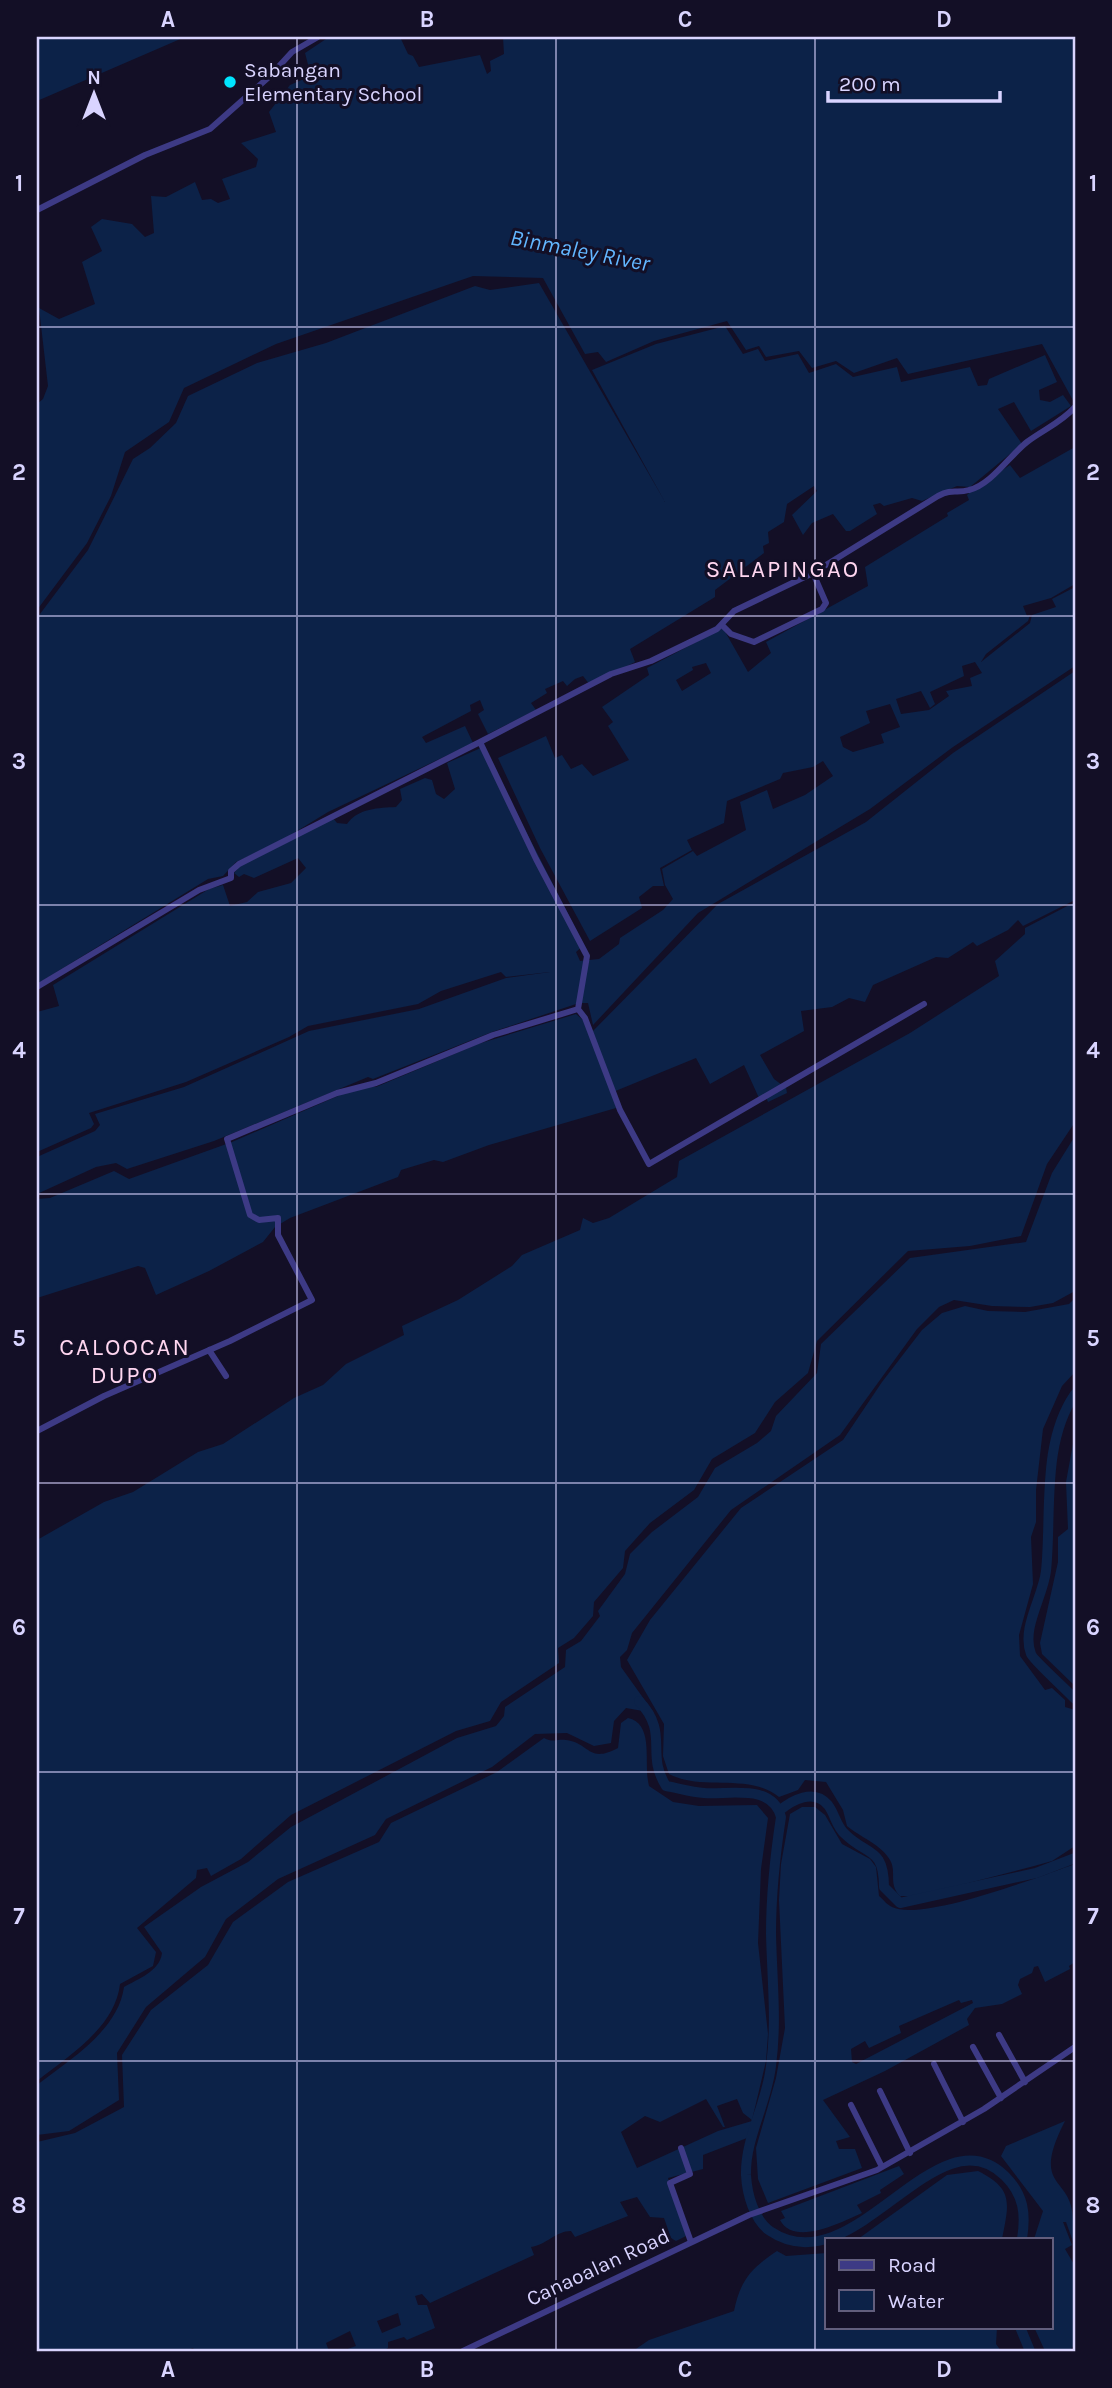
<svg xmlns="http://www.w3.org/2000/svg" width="1112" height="2388" font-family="Karla,sans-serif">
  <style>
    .water { fill: #0c2248; fill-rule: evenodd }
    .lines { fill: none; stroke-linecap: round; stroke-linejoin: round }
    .river { stroke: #0c2248; stroke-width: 10 }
    .minor { stroke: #3d3a85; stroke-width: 6 }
    .grid { fill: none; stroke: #d9d4ff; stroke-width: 2; stroke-opacity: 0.55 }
    .poi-dot { fill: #00e5ff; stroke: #130f26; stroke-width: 2.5 }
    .labels { text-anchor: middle; stroke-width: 6; stroke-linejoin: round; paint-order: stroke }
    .poi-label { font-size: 21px; fill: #d9d4ff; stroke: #130f26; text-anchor: start }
    .street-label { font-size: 21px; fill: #d9d4ff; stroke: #130f26 }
    .water-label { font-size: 23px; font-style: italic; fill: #62b6ff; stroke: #130f26 }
    .quarter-label { font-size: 24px; letter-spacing: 2px; fill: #ffd6f0; stroke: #130f26 }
    .neatline { fill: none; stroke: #d9d4ff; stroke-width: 2.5 }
    .grid-label { font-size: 23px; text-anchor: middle; font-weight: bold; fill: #d9d4ff }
  </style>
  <rect width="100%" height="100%" fill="#130f26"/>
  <!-- water -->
  <path class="water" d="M37 37H185L37 101Z
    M329 37H400L408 54 413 56 419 67 480 55 487 74 491 71 490 61 504 54 503 37H1075V404L1042 344 908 374 897 358 854 373 836 361 812 368 799 351 766 357 759 346 746 350 727 321 654 341 606 362 598 352 585 354 543 278 473 276 276 344 184 388 169 422 125 452 111 496 87 543 37 610V404L43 399 48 386 39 308 59 319 95 304 82 262 102 251 91 227 102 219 132 224 145 237 154 233 151 196 166 197 195 182 202 200 211 199 218 203 230 199 222 179 256 167 258 159 241 143 276 132 269 112 290 85 311 76 305 53Z
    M539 283 665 502 592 370 656 344 725 326 743 354 758 349 765 361 798 354 809 373 836 364 853 377 897 367 901 382 970 367 978 386 987 385 989 379 1045 355 1057 382 1039 390 1040 400 1050 402 1063 395 1071 406 1031 431 1014 402 998 409 1022 444 970 487 957 486 922 501 912 498 884 506 880 503 873 505 877 514 850 531H846L833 514 812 523 803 535 792 515 817 491 814 486 787 504 784 522 768 532 769 543 763 546 764 553 715 590V597L630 649 635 662 590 685 583 676 575 679 567 686 563 681 545 689 547 693 531 703 536 710 488 734 478 714 484 710 480 700 470 705 471 711 422 737 426 743 465 726 473 743 328 812 279 842 236 862 223 876 208 879 37 984V618L88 550 133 459 150 448 176 423 188 396 257 363 326 343 475 286 490 290Z
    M1075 447V584L1051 598 1023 606 1027 616 1030 615 1028 621 986 654 981 662 1030 623 1032 615 1056 607 1052 599 1075 587V666L953 747 870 809 698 913 593 1025 588 1003H579L492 1032 373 1079 368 1077 214 1141 127 1169 116 1163 96 1167 37 1194V1157L95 1131 100 1125 95 1114 184 1087 309 1031 419 1009 506 978 550 972 506 977 501 972 441 991 418 1004 308 1026 289 1037 186 1082 89 1113 94 1124 91 1128 37 1152V1012L59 1006 53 985 209 889 223 885 230 906 247 902 258 892 291 883 306 868 298 858 254 878 244 874 239 877 234 873 241 865 333 818 337 823 347 824C358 808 379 808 396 807L402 800 400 789 425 778 432 780 436 794 444 799 455 789 447 763 483 747 584 945 576 952 580 961 599 959 619 944 620 938 663 910 673 899 665 885 662 869 693 851 697 856 746 830 740 802 767 790 773 809 805 795 833 776 823 761 813 767 783 773 780 779 727 801 724 823 687 840 692 850 660 868 664 886H653L639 897 642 908 590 941 540 848 498 758 546 736 555 758 562 755 571 769 582 764 593 776 629 760 608 726 613 722 602 707 649 675 647 668 723 628 748 672 771 653 766 642 868 586 865 567 948 516 947 513 969 500 967 495 970 492 1010 465 1020 478ZM975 662 982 673 970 678 972 686 946 691 949 696 929 710 901 714 896 699 921 691 930 708 935 704 930 692 964 676 962 666ZM706 663 711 673 682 691 676 680 693 670 692 667ZM890 704 900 727 881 734 884 743 853 752 843 747 840 737 870 723 866 711Z
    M1075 671V900L1023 926 1018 920 1008 930 977 946 973 942 948 958 936 957 873 985 865 1002 849 998 832 1007 801 1011 804 1031 760 1055 774 1079 786 1088 787 1093 768 1102 765 1095 759 1098 744 1065 710 1084 696 1058 613 1092 616 1108 489 1145 443 1162 434 1160 401 1170 398 1177 290 1218 275 1227 263 1242 209 1271 156 1295 145 1268 138 1266 37 1298V1199L50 1198 114 1171 129 1179 232 1142 363 1085 376 1087 478 1044 576 1014 583 1020 590 1034 718 904 866 822 953 753Z
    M1075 902V1122L1047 1164 1021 1236 970 1246 908 1251 817 1341 808 1373 775 1402 755 1433 712 1459 694 1490 650 1523 625 1551 623 1568 594 1602 593 1616 574 1638 558 1648 559 1663 501 1702 490 1721 456 1731 291 1815 241 1859 211 1876 207 1868 197 1870 196 1878 137 1928 156 1952 153 1966 120 1984C115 2028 68 2056 37 2081V1540L104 1502 133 1492 198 1452 223 1444 294 1398 323 1385 346 1364 404 1335 402 1326 458 1300 512 1266 522 1255 580 1230 583 1218 593 1223 609 1218 677 1177 679 1161 910 1033 999 976 995 961 1025 934V928Z
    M1075 1136V1291L1053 1303 1030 1307 992 1306 954 1300 939 1307 917 1329 840 1435 731 1510 632 1633 627 1650 620 1657 621 1667 654 1713 626 1708 614 1721 611 1743 594 1746 567 1733 535 1734 492 1767 386 1819 375 1835 278 1879 226 1919 205 1957 146 2007 117 2053 119 2100 69 2131 37 2135V2085C69 2060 118 2031 124 1987 138 1979 160 1971 162 1953L144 1927 201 1887 248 1862 291 1827 457 1738 496 1726 504 1716 505 1707 565 1667 566 1650 581 1641 600 1616 598 1611 625 1574 630 1554 652 1532 698 1497 715 1468 757 1443 771 1431 776 1416 817 1373 821 1344 910 1258 1026 1242 1052 1173Z
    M1075 1298V1372L1062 1386 1043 1429 1036 1490V1522L1031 1537 1033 1584 1019 1635 1020 1656 1045 1690 1052 1688 1065 1700V1707L1075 1710V1846L1052 1861 1034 1866 918 1896H900C888 1884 897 1872 890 1860 882 1845 860 1837 847 1826L843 1810 826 1782 805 1780 798 1790 779 1797C747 1772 704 1792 669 1774L663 1756 664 1724 627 1660 650 1620 741 1508 843 1440 882 1382 922 1330 942 1313 965 1306 988 1311 1025 1312 1069 1304Z
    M1075 1433V1686L1042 1654 1040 1643 1058 1562V1537L1068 1529 1066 1482Z
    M628 1718C655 1724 643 1763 649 1786L673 1802 699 1806 757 1805 768 1818 761 1869 758 1943 768 2034 766 2061 752 2120 743 2113 737 2099 717 2106 725 2127H723L706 2099 660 2122 645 2116 621 2132 637 2168 718 2131 752 2121 747 2138 703 2155V2169L668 2178 686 2236 676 2241 671 2238 664 2218 650 2217 637 2197 620 2202 628 2216 575 2237 571 2231C556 2231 546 2245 531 2247L534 2255 430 2303 422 2294 415 2296 418 2305H427L435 2328 407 2340 404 2337 388 2342V2348L382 2351H342L356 2346 350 2331 326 2343 329 2351H195L193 2348 185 2351H37V2142L75 2133 124 2107 122 2055 151 2010 208 1965 233 1922 288 1882 379 1842 391 1823 497 1772 544 1738C553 1743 557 1739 566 1740 590 1743 588 1764 618 1748L621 1723ZM398 2313 401 2325 382 2333 377 2321Z
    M802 1807H815L825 1815 842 1844 870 1859 876 1867 879 1896C883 1899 887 1905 892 1907 922 1922 1041 1876 1075 1864V1962L1069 1966 1070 1969 1045 1982 1038 1966 1034 1967 1032 1973 1020 1979 1018 1985 1022 1994 1002 2004 975 2008 967 2019 969 2025 885 2071 823 2100 850 2137 836 2141 839 2149H855L862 2168 768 2203 758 2179 756 2148 776 2078 785 2028 779 1900 781 1864 790 1814ZM959 2000 961 2003 972 2000 973 2003 856 2064 852 2062 851 2049 865 2041 869 2048 901 2033 899 2026Z
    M1065 2121C1029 2191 1073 2174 1073 2221H1075V2247L1066 2222H1063L1072 2245 1065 2249 1075 2266V2343L1070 2351H1045L1034 2327H1051V2239H1034L1043 2211 1001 2156 1006 2146Z
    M899 2166 904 2174 880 2190 881 2193 857 2205 862 2213C842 2222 794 2247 780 2220L785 2218 781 2211Z
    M978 2171C1014 2189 1009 2203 1002 2239H858L947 2175Z
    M777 2251 786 2256 827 2253V2327H997L996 2344 1001 2351H633L649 2340 734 2311C740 2281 751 2268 777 2251Z"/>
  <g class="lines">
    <!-- river -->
    <path class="river" d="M1075 1394C1041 1443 1052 1514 1046 1571 1043 1597 1021 1628 1031 1654 1033 1660 1067 1690 1075 1699
      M639 1701C670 1734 645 1753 666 1786 678 1788 691 1792 704 1793 729 1795 772 1783 781 1817 775 1856 771 1895 771 1934 772 1979 777 2022 771 2066 767 2103 745 2138 746 2175 747 2194 754 2220 770 2231 854 2288 936 2108 1005 2176 1024 2195 1026 2214 1022 2239
      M779 1811C792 1800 814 1788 828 1805 835 1814 836 1826 845 1834 867 1856 884 1847 884 1887L900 1903 1036 1873 1075 1858
      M1020 2327 1030 2351"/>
    <!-- minor -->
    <path class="minor" d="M37 210 145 155 210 129 270 76 292 52 318 37
      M722 625 731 634 754 642 822 609 826 603 813 573
      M480 742 611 674 651 661 717 629 734 611 813 573 938 496C953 488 956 494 969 490 991 485 1010 455 1027 442 1043 430 1062 422 1075 407
      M37 987 199 890 231 878V871L239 864 480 742 536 859 587 956 578 1009
      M578 1009 585 1018 620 1110 649 1164 924 1004
      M209 1350 226 1376
      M37 1431 104 1396 230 1341 312 1300 278 1235V1218L259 1220 250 1215 227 1139 337 1093 376 1083 493 1035 578 1009
      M999 2035 1025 2082
      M973 2047 1001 2098
      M934 2064 963 2122
      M880 2091 910 2153
      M851 2105 882 2167
      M681 2148 690 2174 670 2183 691 2242
      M463 2351 749 2215 877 2170 984 2109 1075 2047"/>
  </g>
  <!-- grid -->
  <path class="grid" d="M297 37V2351M556 37V2351M815 37V2351M37 327H1075M37 616H1075M37 905H1075M37 1194H1075M37 1483H1075M37 1772H1075M37 2061H1075"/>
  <!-- markers -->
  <circle class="poi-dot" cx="230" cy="82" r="7"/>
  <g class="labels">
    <!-- poi labels -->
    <g class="poi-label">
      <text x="244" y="77">Sabangan<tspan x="244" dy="24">Elementary School</tspan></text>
    </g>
    <!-- street labels -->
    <g class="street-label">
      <text transform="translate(598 2267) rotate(-25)" y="7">Canaoalan Road</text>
    </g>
    <!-- water labels -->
    <g class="water-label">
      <text transform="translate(580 250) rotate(11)" y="8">Binmaley River</text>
    </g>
    <!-- quarter labels -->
    <g class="quarter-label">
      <text x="783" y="577">SALAPINGAO</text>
      <text x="125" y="1355">CALOOCAN<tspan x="125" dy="28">DUPO</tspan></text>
    </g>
  </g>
  <!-- border -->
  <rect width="1112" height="2388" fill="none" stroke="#130f26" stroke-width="77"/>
  <!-- legend -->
  <rect x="825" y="2238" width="228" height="91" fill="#130f26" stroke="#625e7d" stroke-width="2"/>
  <rect x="839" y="2260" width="35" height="10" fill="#3d3a85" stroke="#625e7d" stroke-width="2"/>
  <text x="888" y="2272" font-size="21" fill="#d9d4ff">Road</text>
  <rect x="839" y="2290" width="35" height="21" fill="#0c2248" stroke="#625e7d" stroke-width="2"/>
  <text x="888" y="2308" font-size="21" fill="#d9d4ff">Water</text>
  <!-- north arrow -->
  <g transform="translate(94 94)" stroke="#130f26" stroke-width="5" paint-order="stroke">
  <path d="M0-5L12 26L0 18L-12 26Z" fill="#d9d4ff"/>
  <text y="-10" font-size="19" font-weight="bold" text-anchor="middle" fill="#d9d4ff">N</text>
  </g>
  <!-- scale -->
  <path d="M828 91v10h172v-10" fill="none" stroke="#d9d4ff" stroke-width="3.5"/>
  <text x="839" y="91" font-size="21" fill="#d9d4ff" stroke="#130f26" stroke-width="5" paint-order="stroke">200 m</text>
  <rect x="38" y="38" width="1036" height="2312" class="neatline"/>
  <g class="grid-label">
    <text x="168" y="27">A</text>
    <text x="427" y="27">B</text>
    <text x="685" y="27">C</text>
    <text x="944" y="27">D</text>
    <text x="19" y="191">1</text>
    <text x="1093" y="191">1</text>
    <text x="19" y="480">2</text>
    <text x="1093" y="480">2</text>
    <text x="19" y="769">3</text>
    <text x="1093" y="769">3</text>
    <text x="19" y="1058">4</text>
    <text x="1093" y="1058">4</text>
    <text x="19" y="1346">5</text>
    <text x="1093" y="1346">5</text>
    <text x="19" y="1635">6</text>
    <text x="1093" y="1635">6</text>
    <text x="19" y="1924">7</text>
    <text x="1093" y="1924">7</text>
    <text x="19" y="2213">8</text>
    <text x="1093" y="2213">8</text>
    <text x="168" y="2377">A</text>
    <text x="427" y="2377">B</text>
    <text x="685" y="2377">C</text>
    <text x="944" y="2377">D</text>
  </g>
</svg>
